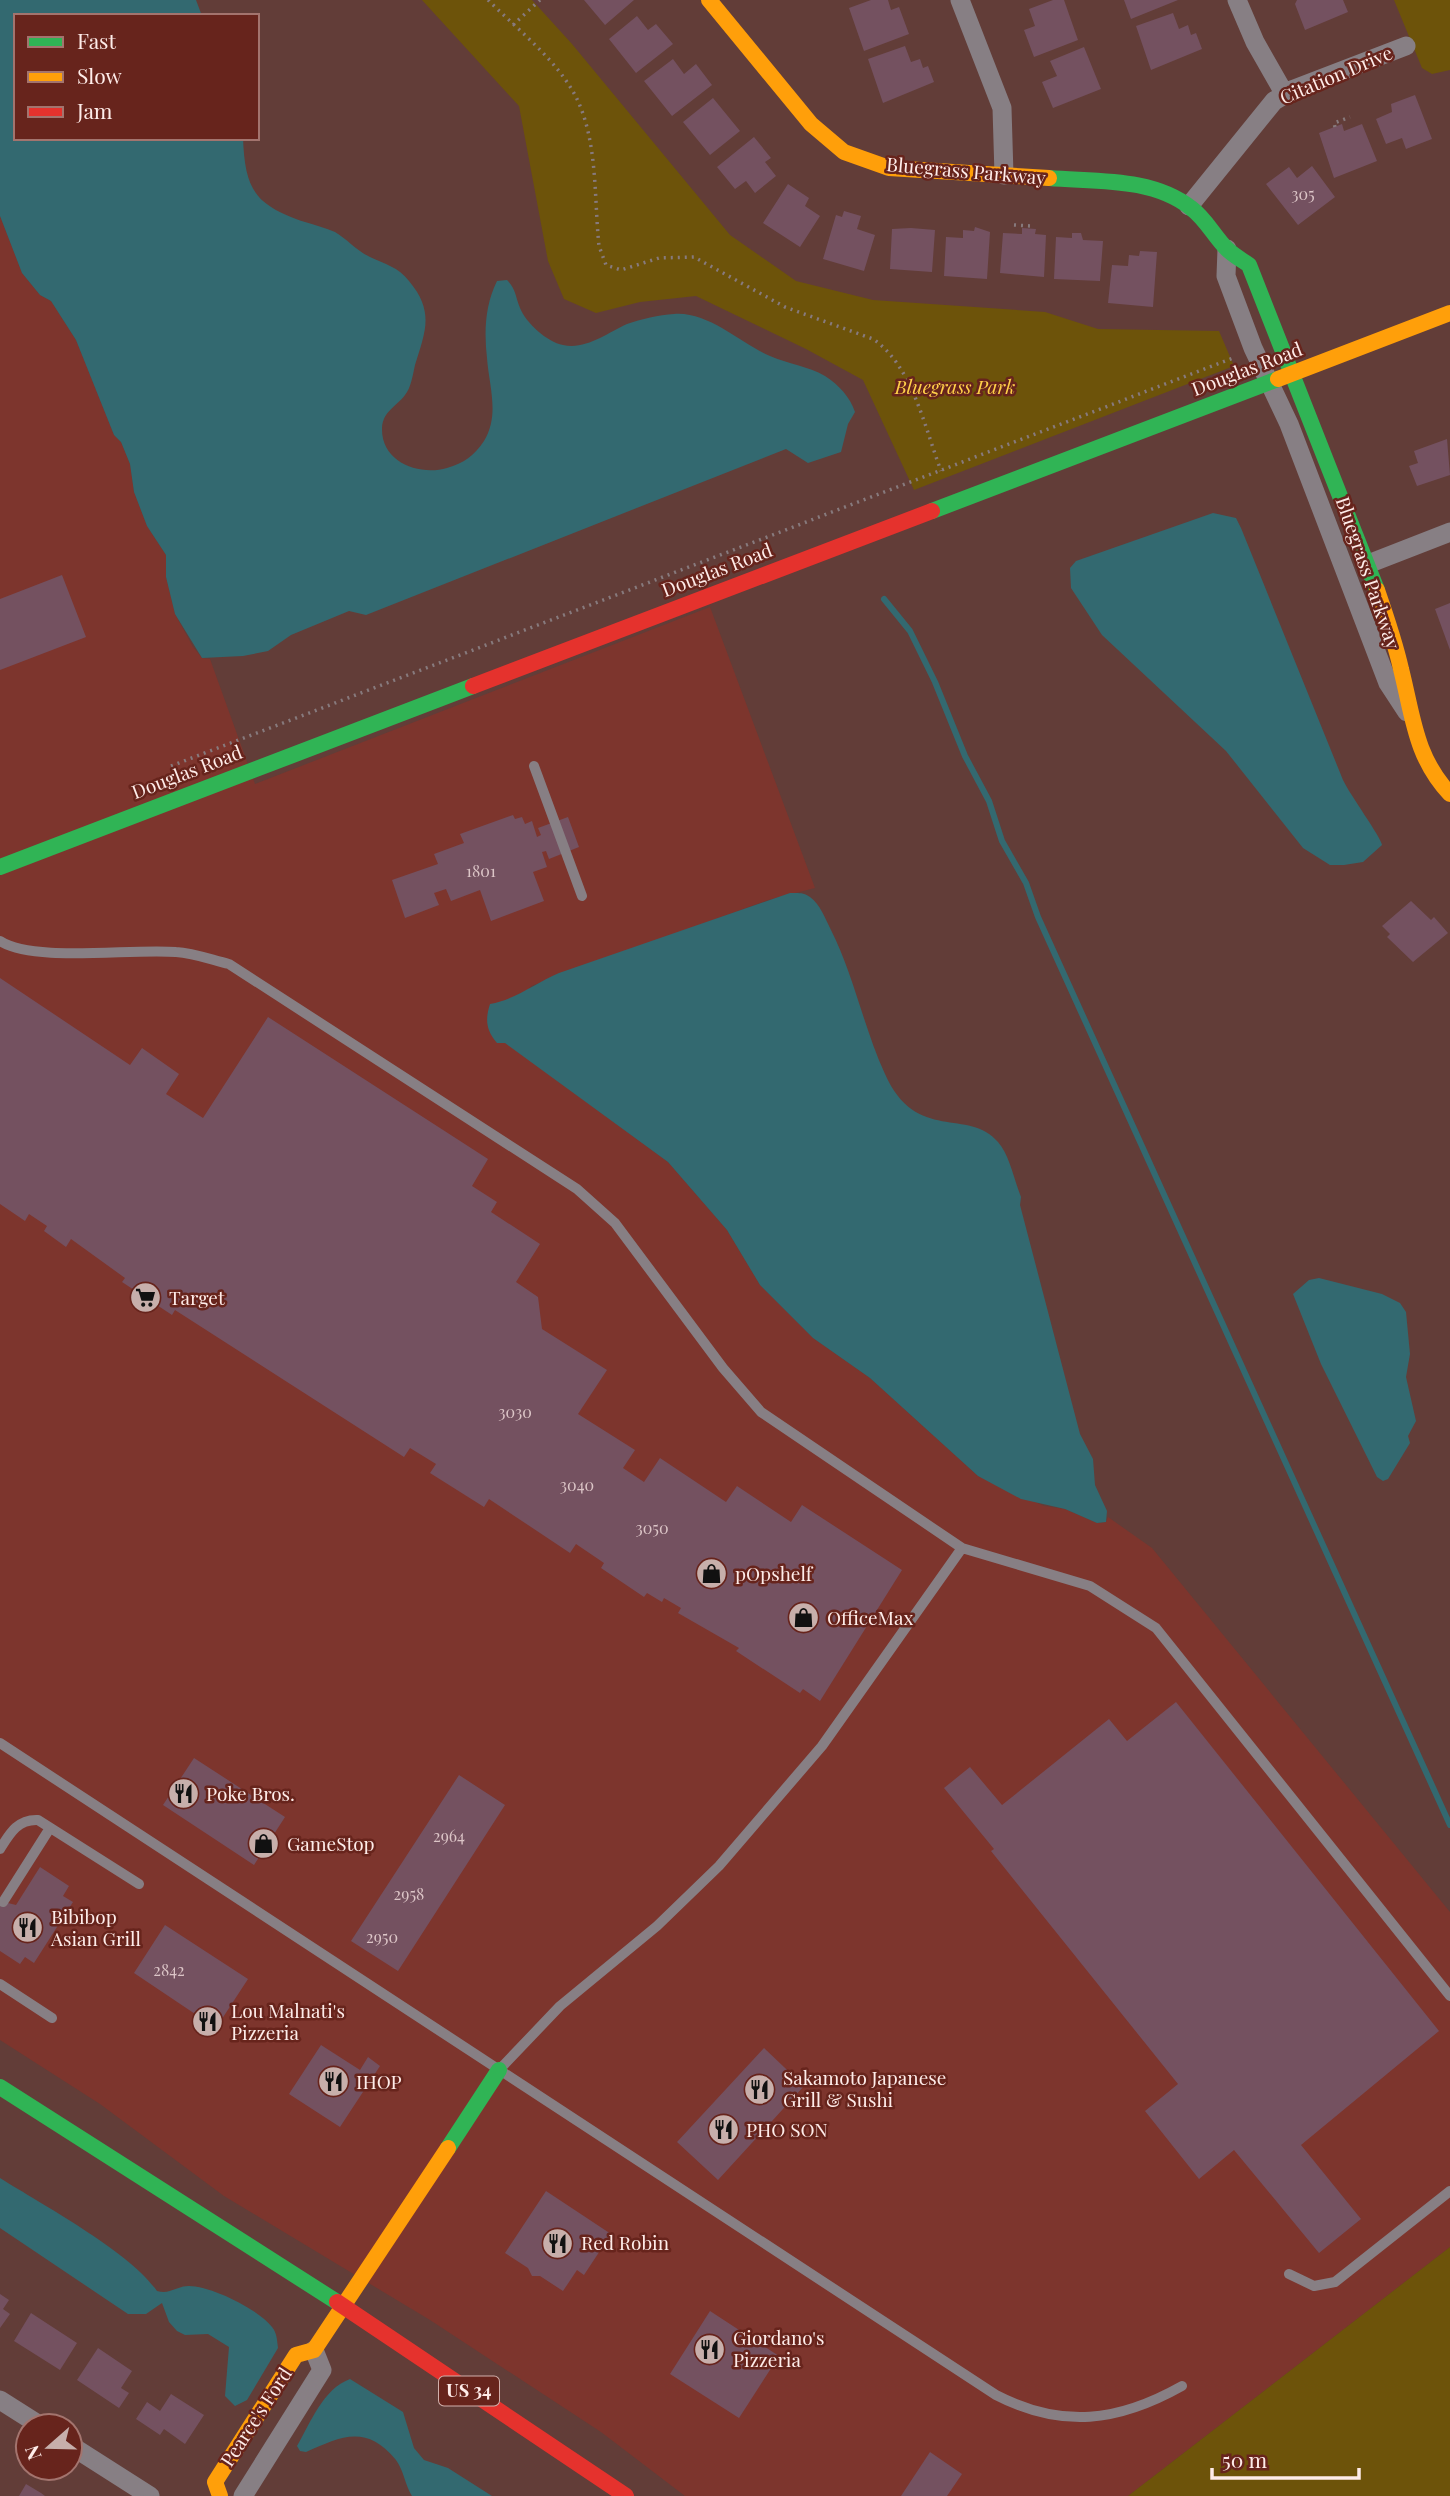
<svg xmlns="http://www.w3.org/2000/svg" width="1450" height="2496" font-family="'Playfair Display',serif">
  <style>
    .built { fill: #7d352d }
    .green { fill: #6d530a }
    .water { fill: #336970 }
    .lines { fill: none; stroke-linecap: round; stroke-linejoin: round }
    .stream { stroke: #336970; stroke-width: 6 }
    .building { fill: #745160 }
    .path { stroke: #877a7d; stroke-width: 3.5; stroke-dasharray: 2 5; stroke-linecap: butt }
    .lane { stroke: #877f84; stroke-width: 10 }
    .street { stroke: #877f84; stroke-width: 19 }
    .fast { stroke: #30b455; stroke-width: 16 }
    .slow { stroke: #ff9f0a; stroke-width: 16 }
    .jam { stroke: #e5322d; stroke-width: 16 }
    .labels { text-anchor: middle; stroke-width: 5; stroke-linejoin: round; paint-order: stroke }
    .number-label { font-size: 16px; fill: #dcc5c7 }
    .shield { fill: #67241c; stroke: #d1b0ac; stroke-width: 2 }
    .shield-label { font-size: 18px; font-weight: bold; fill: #feece9 }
    .street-label { font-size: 19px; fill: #feece9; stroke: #67241c }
    .park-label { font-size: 19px; font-style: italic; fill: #ffd049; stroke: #67241c }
    .poi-label { font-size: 19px; fill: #feece9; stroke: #67241c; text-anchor: start }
  </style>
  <rect width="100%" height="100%" fill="#623d38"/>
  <!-- built -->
  <path class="built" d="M0 216 22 273 40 295 51 301 76 340 114 435 121 442 130 464 134 492 147 526 166 555V577L175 614 193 647 202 658 210 659 255 784 710 607 815 888 768 900 531 986 497 1043 505 1042 668 1162 727 1230 760 1285 813 1338 870 1378 978 1476 1044 1506 1065 1509 1097 1523 1106 1522 1108 1517 1152 1548 1450 1912V2247L1128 2496H685L601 2432 430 2320 224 2196 100 2104 0 2040Z"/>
  <!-- green -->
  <path class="green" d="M422 0H532L572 44 730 235 796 281 873 300 1045 312 1098 329 1219 331 1234 366 914 490 863 380 806 349 696 296 640 302 596 313 564 299 548 261 519 106Z
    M1394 0H1450V70L1432 74 1422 68Z
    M1450 2247V2496H1128Z"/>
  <!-- water -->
  <path class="water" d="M0 0H196L202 16H16V138H243C245 190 255 205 305 222 315 225 326 228 335 232 347 239 357 251 370 257 385 264 398 267 409 281 435 312 425 332 415 365 413 374 411 388 405 395 396 407 383 411 382 428 381 463 420 476 447 468 464 463 474 456 484 441 500 415 489 386 487 358 484 332 485 305 497 281L507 280C516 289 515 296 520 308 526 323 547 342 563 345 586 350 607 333 627 324 641 319 659 315 674 314 708 311 740 343 770 356 788 364 808 366 825 376 839 385 850 397 855 412L848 424 841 452 808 463 786 449 366 615 349 611 291 635 268 651 243 656 202 658 175 614 166 577V555L147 526 134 492 130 464 121 442 114 435 76 340 51 301 40 295 22 273 0 216Z
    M1213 513 1236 518 1241 528 1343 780C1350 795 1381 837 1382 845L1363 862 1344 865H1330L1303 848 1226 751 1102 635 1071 588 1070 568 1076 561Z
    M790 893C797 893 804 892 810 897 820 904 825 918 830 928 854 975 863 1026 885 1074 916 1144 969 1107 998 1142 1010 1156 1014 1180 1021 1197L1020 1205 1080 1434 1093 1459 1095 1485 1107 1511 1106 1522 1097 1523 1065 1509 1021 1499 978 1476 870 1378 813 1338 760 1285 727 1230 668 1162 505 1043H497C486 1030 485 1020 490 1004 515 1000 535 983 559 973Z
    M1319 1278 1382 1294 1400 1303 1406 1312 1410 1354 1406 1377 1416 1421 1408 1436 1410 1443 1388 1479 1383 1481 1377 1477 1321 1364 1293 1294 1309 1280Z
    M0 2178C43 2205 130 2252 157 2291 170 2295 176 2286 189 2286 211 2286 258 2309 272 2327 277 2333 277 2340 278 2348L247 2400 235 2406 225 2396 229 2347 208 2334 185 2335 177 2331 169 2322 162 2303 146 2314H128L0 2228Z
    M350 2379 403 2412 414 2448 424 2460 448 2468 492 2496H412C405 2485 404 2471 396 2460 366 2423 340 2437 306 2452L300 2451 297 2446C311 2422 323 2389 350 2379Z"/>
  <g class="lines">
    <!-- stream -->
    <path class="stream" d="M884 599 910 631 935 682 965 756 989 801 1002 841 1026 883 1038 917 1450 1825"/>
  </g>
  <!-- building -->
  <path class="building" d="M584 0H634L605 25Z
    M871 0H888L891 10 899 7 909 34 864 51 849 8Z
    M1053 0H1064L1078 40 1034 57 1024 30 1035 26 1029 9Z
    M1124 0H1178L1131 19Z
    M1297 0H1343L1348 12 1305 30 1295 4Z
    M1173 13 1179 29 1188 25 1191 35 1196 33 1202 49 1151 70 1136 26Z
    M637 16 648 30 656 24 673 44 636 73 609 39Z
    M905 46 911 62 920 59 923 68 928 66 934 82 883 103 868 59Z
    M1084 47 1101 89 1053 108 1042 82 1057 76 1050 61Z
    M673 59 684 74 696 64 712 85 672 116 644 81Z
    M1415 95 1432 139 1406 149 1402 138 1386 144 1376 119 1392 112 1391 104Z
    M713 98 740 131 710 155 683 122Z
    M1342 124 1344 131 1362 124 1377 161 1334 178 1319 133Z
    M754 137 771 158 765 162 776 176 755 193 746 181 735 189 717 167Z
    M1312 166 1335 197 1298 225 1266 184 1289 167 1297 178Z
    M788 184 809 198 805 206 820 216 800 247 763 223Z
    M844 211 861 216 857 229 875 235 864 271 823 259 836 215 842 217Z
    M975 227 990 232 987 279 944 276 946 237 963 238V230L974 231Z
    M911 228 935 230 932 272 890 269 892 229Z
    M1022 228 1036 229 1035 234 1046 235 1044 277 1000 273 1003 233 1022 234Z
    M1072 233H1081L1083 240 1103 241 1100 281 1054 279 1056 237 1072 238Z
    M1140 251 1157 252 1153 307 1108 303 1112 265 1128 266 1129 255 1139 256Z
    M1447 439 1450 475 1417 486 1409 466 1418 463 1414 451Z
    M62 575 86 637 0 670V599Z
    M1450 603V650L1435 609Z
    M513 815 515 819 522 817 525 824 532 821 537 837 541 835 538 828 568 817 579 847 549 859 546 851 542 852 547 867 533 872 544 901 491 921 480 890 451 901 446 889 434 893 439 905 405 918 392 880 438 864 434 854 464 843 460 834Z
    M1411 901 1431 920 1434 917 1448 933 1413 962 1387 937 1390 934 1382 926Z
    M0 978 130 1065 142 1048 179 1074 166 1094 203 1118 268 1017 488 1159 472 1186 497 1202 491 1212 540 1244 516 1282 538 1297 542 1329 607 1370 578 1414 635 1450 623 1468 644 1482 660 1458 726 1502 737 1486 791 1522 802 1505 902 1570 820 1701 803 1689 800 1693 736 1651 739 1648 678 1613 681 1608 664 1598 662 1602 647 1593 644 1597 601 1568 604 1563 576 1544 570 1553 489 1499 484 1507 430 1473 436 1464 410 1448 404 1457 175 1310 172 1315 122 1282 125 1278 71 1239 66 1247 44 1231 47 1226 29 1214 25 1221 0 1204Z
    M1176 1702 1439 2031 1301 2145 1361 2219 1319 2253 1234 2150 1199 2179 1145 2111 1178 2084 991 1851 994 1849 944 1788 970 1767 1002 1805 1109 1719 1127 1741Z
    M194 1758 285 1817 254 1865 163 1805Z
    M459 1775 505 1805 398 1971 351 1941Z
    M40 1867 69 1886 63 1896 73 1902 34 1963 25 1957 20 1964 0 1951V1901L16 1905Z
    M165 1925 248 1979 216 2028 134 1973Z
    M321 2045 360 2070 368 2057 380 2066 340 2127 289 2094Z
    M764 2048 804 2086 718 2180 677 2142Z
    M546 2191 611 2234 584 2275 577 2270 563 2291 540 2276H532L528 2268 505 2253Z
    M0 2294 9 2300 3 2309 10 2314 0 2328Z
    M710 2311 779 2356 739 2418 670 2374Z
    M31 2313 77 2343 60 2370 14 2341Z
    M98 2348 132 2371 121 2388 129 2393 119 2408 77 2380Z
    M171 2394 204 2415 185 2444 164 2429 160 2435 136 2419 147 2402 160 2411Z
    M930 2452 962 2474 947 2496H901Z
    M26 2484 41 2493 45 2496H19Z"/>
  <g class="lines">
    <!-- path -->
    <path class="path" d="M488 0C517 29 557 60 576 97 598 141 594 198 599 246L606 265 621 270 659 258 694 257 785 307 873 339C912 365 925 428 941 471
      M513 25 540 0
      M1335 127 1334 123 1350 117
      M1014 225 1031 226V229
      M171 766 1233 358"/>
    <!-- lane -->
    <path class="lane" d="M534 766 582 896
      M0 941C33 963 132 948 176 952 194 953 212 960 229 964L577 1189 615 1223 723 1368 761 1412 962 1548 1090 1586 1156 1628 1450 1996
      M0 1743 996 2395C1062 2429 1118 2422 1182 2386
      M0 1849C10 1833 18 1819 38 1820L139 1884
      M3 1902 50 1828
      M0 1984 52 2018
      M500 2069 560 2006 657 1926 719 1866 822 1746 962 1548
      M1289 2274 1314 2286 1335 2282 1450 2191"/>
    <!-- street -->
    <path class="street" d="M960 0 1002 108 1004 175
      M1237 0 1255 42 1284 93
      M1189 206 1274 101 1294 89 1406 46
      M1227 249 1226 276 1253 348 1289 424 1388 683 1407 712
      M1368 564 1450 532
      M0 2400 41 2426
      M70 2445 150 2496
      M243 2496 322 2370 314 2350"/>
    <!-- fast -->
    <path class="fast" d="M1049 178C1096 182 1152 177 1191 208 1206 219 1214 236 1227 249 1233 255 1242 260 1249 265L1377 590
      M932 511 1278 379
      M0 867 473 686
      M0 2087 337 2302
      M448 2148 499 2070"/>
    <!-- slow -->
    <path class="slow" d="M709 0 811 124 844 152 889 168 1049 178
      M1278 379 1450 313
      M1377 590C1386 616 1395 642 1401 669 1413 716 1415 757 1450 794
      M220 2496 215 2482 296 2355 314 2350 448 2148"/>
    <!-- jam -->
    <path class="jam" d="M473 686 932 511
      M337 2302 626 2496"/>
  </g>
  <!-- icons -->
  <defs>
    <symbol id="supermarket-disc" viewBox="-11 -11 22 22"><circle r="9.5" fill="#c7afab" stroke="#67241c"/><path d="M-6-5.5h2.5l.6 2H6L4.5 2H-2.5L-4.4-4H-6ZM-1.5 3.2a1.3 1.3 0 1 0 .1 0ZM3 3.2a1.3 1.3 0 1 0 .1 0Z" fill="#111"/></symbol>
    <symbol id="shop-disc" viewBox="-11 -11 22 22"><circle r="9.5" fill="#c7afab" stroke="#67241c"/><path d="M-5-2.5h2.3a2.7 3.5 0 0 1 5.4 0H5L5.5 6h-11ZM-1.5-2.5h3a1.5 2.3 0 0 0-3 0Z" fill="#111"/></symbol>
    <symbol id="restaurant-disc" viewBox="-11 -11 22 22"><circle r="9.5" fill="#c7afab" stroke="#67241c"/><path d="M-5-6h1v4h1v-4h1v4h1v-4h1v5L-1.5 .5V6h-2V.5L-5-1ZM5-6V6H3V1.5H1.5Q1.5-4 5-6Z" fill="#111"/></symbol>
  </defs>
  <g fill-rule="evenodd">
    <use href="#supermarket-disc" x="128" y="1280" width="35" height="35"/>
    <use href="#shop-disc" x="694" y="1556" width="35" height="35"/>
    <use href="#shop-disc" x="786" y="1600" width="35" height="35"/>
    <use href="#restaurant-disc" x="166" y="1776" width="35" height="35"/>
    <use href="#shop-disc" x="246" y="1826" width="35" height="35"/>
    <use href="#restaurant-disc" x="10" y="1910" width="35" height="35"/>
    <use href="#restaurant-disc" x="190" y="2004" width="35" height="35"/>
    <use href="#restaurant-disc" x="316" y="2064" width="35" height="35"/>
    <use href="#restaurant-disc" x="742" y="2072" width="35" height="35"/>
    <use href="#restaurant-disc" x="706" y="2112" width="35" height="35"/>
    <use href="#restaurant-disc" x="540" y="2226" width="35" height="35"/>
    <use href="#restaurant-disc" x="692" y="2332" width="35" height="35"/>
  </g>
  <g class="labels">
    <!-- number labels -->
    <g class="number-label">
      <text x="1303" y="200">305</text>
      <text x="481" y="877">1801</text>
      <text x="515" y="1418">3030</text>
      <text x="577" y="1491">3040</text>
      <text x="652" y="1534">3050</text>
      <text x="449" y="1842">2964</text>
      <text x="409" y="1900">2958</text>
      <text x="382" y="1943">2950</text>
      <text x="169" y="1976">2842</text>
    </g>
    <!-- shield labels -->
    <rect class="shield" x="439" y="2376.5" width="60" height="29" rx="5"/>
    <g class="shield-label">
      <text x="469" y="2397">US 34</text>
    </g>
    <!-- street labels -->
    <g class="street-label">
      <text transform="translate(1336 75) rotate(-23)" y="7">Citation Drive</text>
      <text transform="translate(966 171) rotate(5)" y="7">Bluegrass Parkway</text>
      <text transform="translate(1247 369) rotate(-21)" y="7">Douglas Road</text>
      <text transform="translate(717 570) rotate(-21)" y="7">Douglas Road</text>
      <text transform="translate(1368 573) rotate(71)" y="7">Bluegrass Parkway</text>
      <text transform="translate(187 772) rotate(-21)" y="7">Douglas Road</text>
      <text transform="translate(256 2417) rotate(-57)" y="7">Pearce's Ford</text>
    </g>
    <!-- park labels -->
    <g class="park-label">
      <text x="955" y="394">Bluegrass Park</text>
    </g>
    <!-- poi labels -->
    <g class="poi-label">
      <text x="169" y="1305">Target</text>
      <text x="735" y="1581">pOpshelf</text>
      <text x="827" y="1625">OfficeMax</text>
      <text x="206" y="1801">Poke Bros.</text>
      <text x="287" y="1851">GameStop</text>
      <text x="51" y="1924">Bibibop<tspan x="51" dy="22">Asian Grill</tspan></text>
      <text x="231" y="2018">Lou Malnati's<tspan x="231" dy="22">Pizzeria</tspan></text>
      <text x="783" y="2085">Sakamoto Japanese<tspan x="783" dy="22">Grill &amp; Sushi</tspan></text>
      <text x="356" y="2089">IHOP</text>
      <text x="746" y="2137">PHO SON</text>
      <text x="581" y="2250">Red Robin</text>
      <text x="733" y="2345">Giordano's<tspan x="733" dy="22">Pizzeria</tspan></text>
    </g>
  </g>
  <!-- legend -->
  <rect x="14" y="14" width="245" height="126" fill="#67241c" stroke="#a3746e" stroke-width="2"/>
  <rect x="28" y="37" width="35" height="10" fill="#30b455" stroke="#a3746e" stroke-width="2"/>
  <text x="77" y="49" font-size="21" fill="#feece9">Fast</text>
  <rect x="28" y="72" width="35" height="10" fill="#ff9f0a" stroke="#a3746e" stroke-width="2"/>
  <text x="77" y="84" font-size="21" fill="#feece9">Slow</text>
  <rect x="28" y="107" width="35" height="10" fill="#e5322d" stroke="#a3746e" stroke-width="2"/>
  <text x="77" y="119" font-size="21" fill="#feece9">Jam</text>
  <!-- north arrow -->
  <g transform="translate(49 2447) rotate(250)"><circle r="33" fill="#67241c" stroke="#a3746e" stroke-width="2"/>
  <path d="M0-5L12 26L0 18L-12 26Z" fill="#c7afab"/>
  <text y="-10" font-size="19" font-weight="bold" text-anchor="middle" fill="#feece9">N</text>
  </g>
  <!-- scale -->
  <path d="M1212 2468v10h147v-10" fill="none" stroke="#feece9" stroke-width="3.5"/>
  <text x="1222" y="2468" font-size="21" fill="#feece9" stroke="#67241c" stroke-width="5" paint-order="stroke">50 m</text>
</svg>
